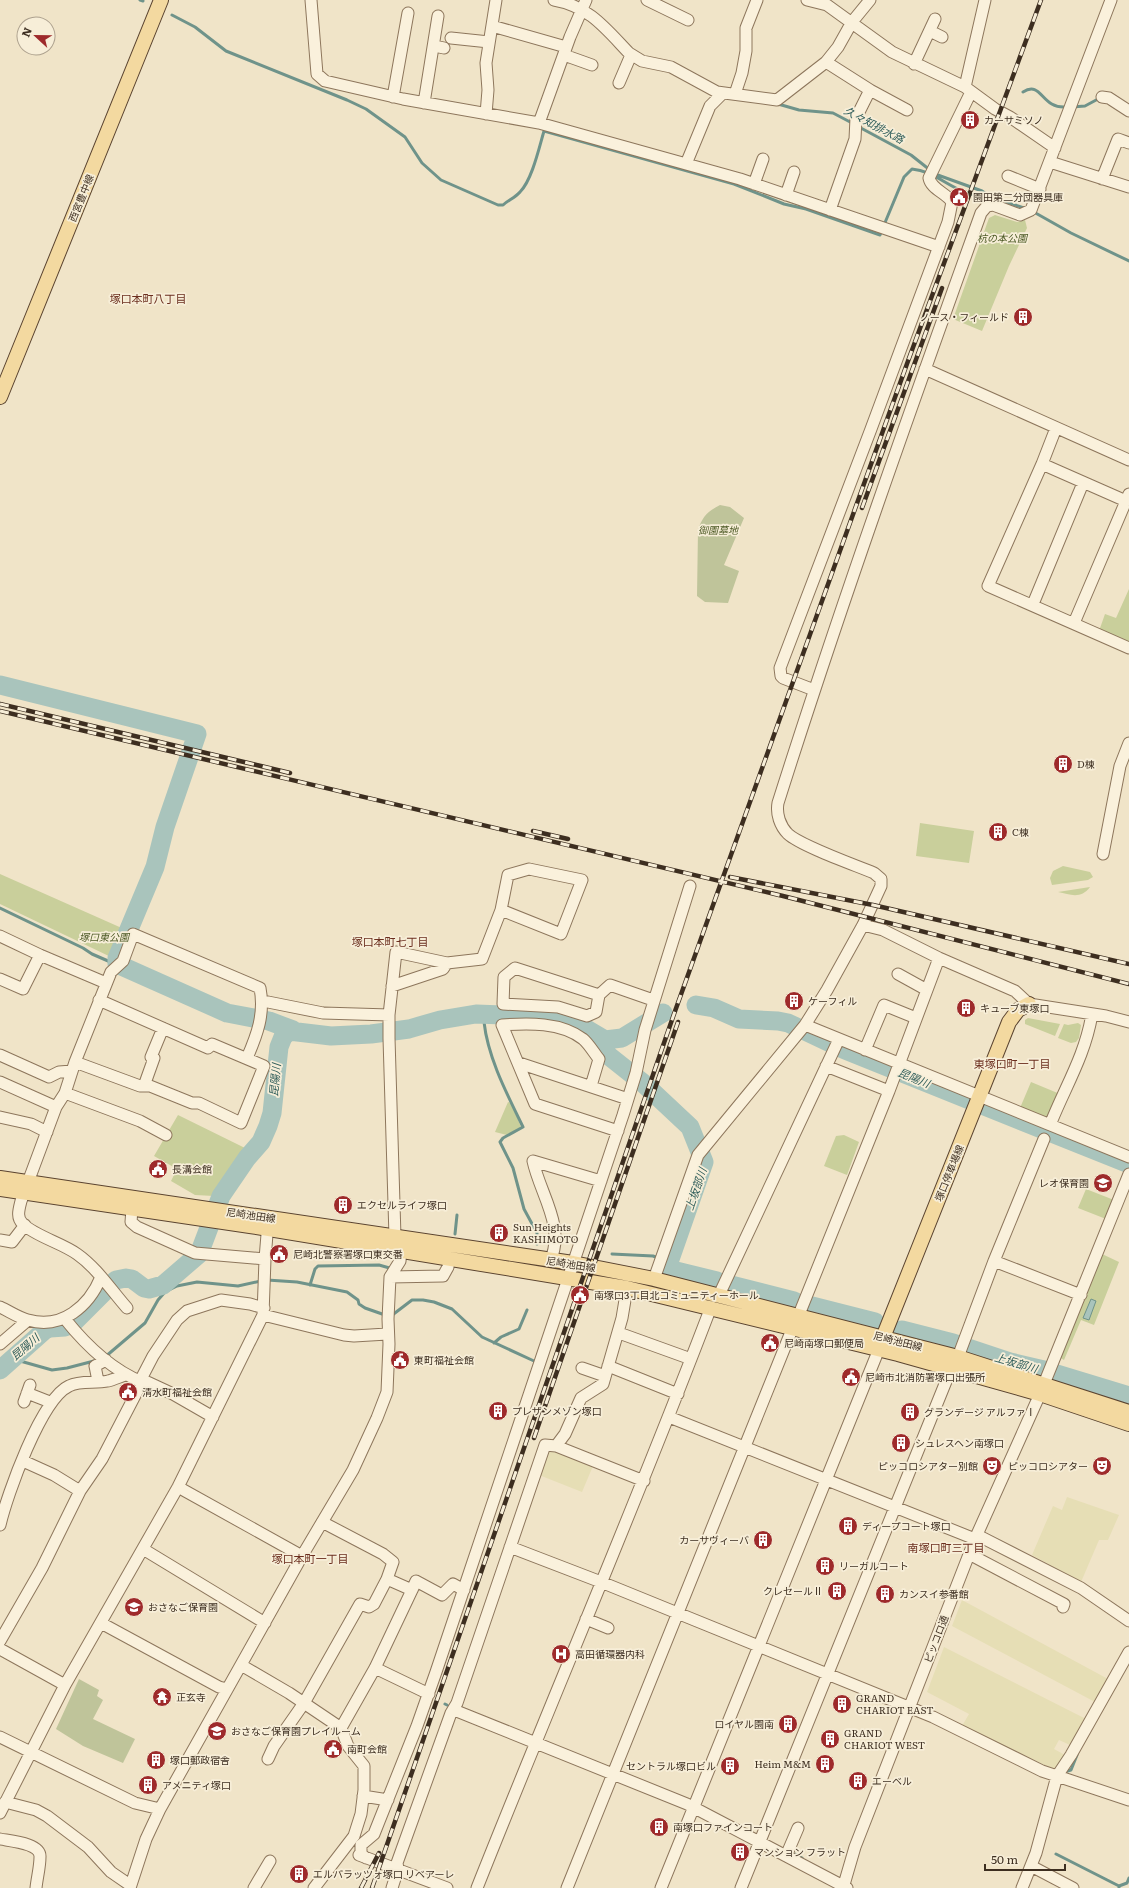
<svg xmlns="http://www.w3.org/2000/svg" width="1129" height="1888" font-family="Literata,'Noto Sans JP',serif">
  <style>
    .farmland { fill: #e6deb5 }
    .green { fill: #c9cf9b }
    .cemetery { fill: #bfc49a }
    .water { fill: #a9c4bc; stroke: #6f938a }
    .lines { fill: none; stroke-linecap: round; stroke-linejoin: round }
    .stream { stroke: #6f938a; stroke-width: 3 }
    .river { stroke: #a9c4bc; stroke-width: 19 }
    .minor-casing { stroke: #8d765c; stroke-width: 13 }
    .major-casing { stroke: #5b4430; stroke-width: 16 }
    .minor { stroke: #faf1dc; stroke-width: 11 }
    .major { stroke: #f3d9a0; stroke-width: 14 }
    .rail-casing { stroke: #3d2e20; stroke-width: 4.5 }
    .rail { stroke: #f7eed8; stroke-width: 3; stroke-dasharray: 9; stroke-linecap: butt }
    .labels { text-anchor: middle; stroke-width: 3.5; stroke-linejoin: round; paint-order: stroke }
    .poi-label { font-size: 10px; fill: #3d2e20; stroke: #f7eed8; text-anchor: start }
    .street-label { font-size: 10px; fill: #3d2e20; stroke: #f7eed8 }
    .park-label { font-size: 10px; font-style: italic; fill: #4d5a26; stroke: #f7eed8 }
    .water-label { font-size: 11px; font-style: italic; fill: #2f5d5a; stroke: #f7eed8 }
    .neighbourhood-label { font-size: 11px; fill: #6b2e1e; stroke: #f7eed8 }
  </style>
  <rect width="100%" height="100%" fill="#f0e4c8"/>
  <!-- farmland -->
  <path class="farmland" d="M547 1449 593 1466 582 1492 539 1475Z
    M1067 1497 1119 1515 1108 1540H1099L1081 1582 1032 1555 1053 1506 1062 1510Z
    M962 1600 1108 1679 1095 1702 952 1626Z
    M944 1647 1086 1719 1070 1745 1059 1740 1054 1749 1065 1755 1055 1770 962 1726 969 1714 927 1692Z"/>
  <!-- green -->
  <path class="green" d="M995 215 1017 222 1025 220 1027 228 1009 266 982 331 953 319 989 218Z
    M1129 589V643L1099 631 1105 614 1116 618Z
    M920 823 974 831 969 863 916 856Z
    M1063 866 1090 872 1093 877 1088 880 1052 885 1050 878 1053 871Z
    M0 874 124 929 113 958 0 904Z
    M1090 887C1081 899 1071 895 1058 892Z
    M1028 1018 1060 1024 1055 1036 1025 1024V1020Z
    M1078 1023 1081 1025 1079 1038 1076 1042 1071 1043 1058 1038 1064 1024 1068 1025Z
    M1031 1082 1060 1094 1051 1117 1045 1119 1020 1108Z
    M508 1102 511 1103 521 1127 507 1135 495 1132Z
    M178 1115 245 1148 214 1196 195 1195 171 1181 177 1169 154 1156Z
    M844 1135 859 1142 847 1175 824 1166 836 1136Z
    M1086 1189 1114 1200 1106 1219 1078 1208Z
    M1102 1254 1119 1262 1094 1325 1081 1320 1064 1360 1059 1357Z"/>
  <!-- cemetery -->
  <path class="cemetery" d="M720 505 730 507 744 518 724 565 739 571 728 603 705 602 697 596 698 530C702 517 708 511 720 505Z
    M79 1679 99 1690 97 1696 103 1700 93 1719 135 1739 123 1763 83 1746 56 1729Z"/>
  <!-- water -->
  <path class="water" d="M1091 1299 1096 1301 1089 1320 1083 1318Z"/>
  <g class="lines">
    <!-- stream -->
    <path class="stream" d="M140 0 143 1
      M172 15 195 27 226 51 347 100 366 109 405 137 422 163 441 180 498 205H503C508 200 515 198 520 192 532 180 539 148 544 131L734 184 784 204 806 209 880 235 882 230
      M1023 92C1042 80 1041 109 1066 107
      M778 104 799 110 833 113 852 123
      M1072 107 1085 106 1098 99
      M859 127 911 155 935 174 982 191 989 196 1027 209
      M1032 211 1071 233 1129 261
      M884 225 904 177 912 169C939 171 956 198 989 196
      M0 908 83 948 92 954 115 964
      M484 1022C488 1058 507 1094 523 1127L503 1138 500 1142 513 1168 524 1209 537 1233V1244
      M455 1234 457 1215
      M612 1254 653 1256 669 1262
      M267 1280 297 1282 347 1292 358 1300 359 1304 365 1308 385 1315
      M310 1285 315 1269 318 1266 379 1265 393 1269
      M391 1316 412 1300H423L434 1302 452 1309 482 1337 534 1361
      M494 1343 501 1337 519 1329 527 1310
      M105 1357 145 1323 158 1300 165 1292 177 1286 197 1282 238 1286 261 1281
      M13 1359 52 1370 67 1368 94 1361
      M445 1704 447 1705
      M1064 1772 1071 1770 1077 1755
      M795 1854 802 1858
      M1056 1854 1119 1886V1888
      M1119 1886 1127 1883 1129 1878"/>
    <!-- river -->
    <path class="river" d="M0 685 197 734 165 827 155 867 117 958V964L227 1013 269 1021 293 1030
      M696 1005 714 1008 739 1019 778 1021 788 1023 845 1050 1129 1164
      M590 1033 609 1056 643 1083 690 1127 704 1162 669 1262V1267L672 1270 717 1281
      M731 1285 794 1301
      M812 1306 875 1322
      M902 1330 953 1343 1010 1362 1044 1370 1129 1396
      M0 1370 45 1330 50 1328 65 1327 74 1322 116 1280 126 1278 132 1279 144 1288 149 1289 163 1285 199 1254 221 1196 247 1158 261 1142 268 1126 272 1113 279 1047 283 1037 289 1031 331 1036 371 1034 409 1029 440 1020 476 1014 532 1016 550 1015 578 1024 605 1040 622 1038 663 1013"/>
    <defs>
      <path id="minor" d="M311 0 317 74 325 81 403 99 539 123 740 179 939 247
        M554 0C589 6 606 29 629 53L642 61 671 67 717 92 777 100 826 62 838 47 852 22 870 0
        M647 0 688 20
        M807 0 827 5 892 52 965 87 995 109 1010 117 1055 148
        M492 26 566 47
        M930 31 942 37
        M451 38 489 42
        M434 46 444 48
        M564 55 592 65
        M826 62 870 90 856 118 855 139 830 210
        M914 64 935 19
        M619 83 631 55
        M965 87 985 0
        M870 90 907 110
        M735 94 742 73 746 51V28L757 0
        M393 97 408 13
        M1102 97 1109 98 1129 111
        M424 103 438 16
        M486 114 488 90 486 63 496 0
        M539 123 570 37 586 0
        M1050 162 1129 187
        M686 164 710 106 723 93
        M1008 176 1040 189
        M1102 179 1118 139 1129 143
        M754 184 763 159
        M786 195 794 172
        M925 369 1129 460
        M1056 428 1042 464 988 586 1129 648
        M1042 464 1126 501
        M1033 604 1083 483
        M1074 623 1129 494
        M814 690 783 678 781 676 780 668 871 429 948 222 952 202C946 193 931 189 929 178L971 92
        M1103 854 1120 766 1129 743
        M863 925 883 930 939 958 1015 991 1029 1004 1106 1016 1129 1022
        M0 936 40 955 106 983
        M898 974 927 990
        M0 979 23 989 40 955
        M392 986 443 969 447 963
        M599 995 515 968 504 977 503 1004 558 1007 587 1016 596 1012 599 995 610 985 653 1000
        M263 1001 323 1013 389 1015
        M805 1025 1129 1157
        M865 1050 884 1005 916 1018
        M0 1055 49 1077 59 1072 72 1071
        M75 1062 140 1086H150L192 1103H199L241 1123 264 1066 212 1044 208 1048 99 1000
        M519 1063 628 1099
        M826 1066 889 1091
        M0 1082 56 1107
        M144 1086 154 1058 151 1057 163 1028
        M591 1086 599 1059C594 1053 589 1044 583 1039 561 1022 528 1023 502 1025L535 1104 618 1131
        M65 1093 140 1121 166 1135
        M0 1117 31 1124 47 1132
        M1050 1125C1065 1087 1085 1056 1092 1014
        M132 1209 131 1222 137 1227 195 1253 265 1259
        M0 1240 12 1242 25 1225
        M550 1261C566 1227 540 1194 533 1161L601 1181
        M994 1261 1081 1295
        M390 1277 443 1276 448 1267 449 1259
        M654 1279 698 1155 805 1025 827 990 863 925 881 886V879L874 873C855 865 801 846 788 834 780 826 776 814 778 803 841 604 911 408 981 213L987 206 993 205 1020 215 1031 210 1111 0
        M719 1295 839 1039
        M0 1307C9 1311 19 1318 28 1320 62 1330 89 1306 101 1277
        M127 1308C111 1290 97 1268 77 1254 62 1243 35 1236 23 1224 16 1218 19 1209 21 1201L56 1107 65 1093 75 1062 111 972 123 961 133 934 260 988C265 1014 257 1035 247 1058
        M263 1315 344 1335 354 1336 387 1334
        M798 1317 889 1091 939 958
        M65 1319C85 1344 112 1370 142 1382L145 1381 173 1394 213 1417
        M619 1333 691 1359
        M0 1344 28 1320
        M958 1357 994 1261 1044 1139
        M608 1366 678 1394
        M582 1368 605 1376
        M98 1381 95 1366 106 1360
        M140 1381 153 1356 177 1320 187 1311 221 1300 250 1304 264 1308
        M1044 1384 1129 1174
        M27 1393 50 1402
        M24 1402 30 1385
        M669 1417 975 1539
        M556 1446 565 1434 581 1398 603 1384 622 1318 627 1288
        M23 1461 54 1475 80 1491
        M178 1487 302 1556
        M0 1525C7 1495 41 1399 69 1386 81 1380 95 1384 108 1381 113 1380 119 1377 125 1375
        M977 1535 1081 1588 1129 1621
        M510 1547 601 1582 933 1717 1042 1771 1129 1800
        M143 1549 265 1623
        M969 1554 1064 1604 1063 1607
        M387 1579 412 1590 416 1581 442 1595 453 1584 464 1590
        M586 1619 608 1628
        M101 1623 219 1687 227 1689
        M0 1641 42 1568 80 1491 102 1459 142 1382
        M0 1649 65 1685
        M241 1665 289 1693 341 1728 348 1746 364 1766V1790L361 1814 354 1836 314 1888
        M375 1668 429 1694
        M454 1710 687 1804 847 1888
        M341 1728 375 1668 412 1590
        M0 1737 135 1803 160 1809
        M268 1759 274 1746 304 1703 360 1604 369 1607 374 1604 387 1579 393 1562 383 1554 322 1522
        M363 1796 388 1800
        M5 1802 36 1810 47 1816 88 1847 111 1872 130 1885
        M0 1813 65 1685 178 1487 263 1315 265 1259 268 1222
        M0 1839C10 1841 41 1843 40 1857 40 1867 37 1878 36 1888
        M359 1855 447 1888
        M786 1856 798 1828
        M366 1858 361 1854V1845L374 1834 417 1726 436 1672 623 1115 636 1073 645 1030 690 886
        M1031 1866 1073 1888
        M130 1888 146 1839 160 1809 302 1556 353 1470 377 1418 387 1392 389 1344 388 1319 390 1277 400 1261 401 1251 395 1237 389 1038V1015L396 952 447 963 482 959 501 910 508 875 529 869 582 880 561 934 501 910
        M254 1888 270 1861
        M392 1888 398 1869 397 1863 451 1713 457 1703 545 1445 556 1446 644 1481
        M477 1888C554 1694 637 1502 711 1307
        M567 1888 793 1327
        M661 1888 879 1349
        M741 1888 951 1369
        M843 1888 855 1847 975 1539 1040 1394
        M1022 1888 1036 1853 1057 1776 1071 1755 1129 1652"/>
      <path id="major" d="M0 397 161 0
        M0 1178 573 1263 654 1279 958 1357 1129 1412
        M0 1189 250 1226 627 1288 898 1354 1040 1394 1129 1424
        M880 1345 1009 1022 1018 1010 1029 1004"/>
    </defs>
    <!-- minor casing -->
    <use href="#minor" class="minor-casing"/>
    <!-- major casing -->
    <use href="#major" class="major-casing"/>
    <!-- minor -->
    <use href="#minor" class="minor"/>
    <!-- major -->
    <use href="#major" class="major"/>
    <defs>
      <path id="rail" d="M862 508 942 288
        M0 704 290 773
        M0 711 783 896 1129 984
        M533 831 568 839
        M730 877 873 905 1129 964
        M534 1438 678 1022
        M361 1888 379 1853
        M372 1888 674 1014 908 361 1041 0"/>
    </defs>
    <!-- rail casing -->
    <use href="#rail" class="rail-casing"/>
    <!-- rail -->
    <use href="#rail" class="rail"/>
  </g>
  <!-- icons -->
  <defs>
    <symbol id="building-disc" viewBox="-11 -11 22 22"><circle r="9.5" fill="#9e2a2b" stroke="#f7eed8"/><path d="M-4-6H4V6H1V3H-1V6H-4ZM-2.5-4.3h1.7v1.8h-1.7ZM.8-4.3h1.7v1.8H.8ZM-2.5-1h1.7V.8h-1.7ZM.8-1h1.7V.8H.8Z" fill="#fff"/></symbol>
    <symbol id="civic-disc" viewBox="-11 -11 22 22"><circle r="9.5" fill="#9e2a2b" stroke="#f7eed8"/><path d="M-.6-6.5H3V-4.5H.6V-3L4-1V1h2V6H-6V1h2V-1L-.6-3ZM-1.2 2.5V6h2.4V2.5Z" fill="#fff"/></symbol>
    <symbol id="school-disc" viewBox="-11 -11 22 22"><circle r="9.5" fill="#9e2a2b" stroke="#f7eed8"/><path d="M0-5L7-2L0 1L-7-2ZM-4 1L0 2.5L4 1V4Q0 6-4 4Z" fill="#fff"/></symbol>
    <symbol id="theatre-disc" viewBox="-11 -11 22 22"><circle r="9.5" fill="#9e2a2b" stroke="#f7eed8"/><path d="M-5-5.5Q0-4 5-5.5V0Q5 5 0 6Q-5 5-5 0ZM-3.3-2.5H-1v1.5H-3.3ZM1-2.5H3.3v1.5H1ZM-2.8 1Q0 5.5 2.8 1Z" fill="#fff"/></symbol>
    <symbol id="hospital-disc" viewBox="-11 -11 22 22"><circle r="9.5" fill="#9e2a2b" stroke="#f7eed8"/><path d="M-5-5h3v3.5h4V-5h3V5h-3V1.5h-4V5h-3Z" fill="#fff"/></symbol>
    <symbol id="temple-disc" viewBox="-11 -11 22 22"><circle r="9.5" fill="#9e2a2b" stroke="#f7eed8"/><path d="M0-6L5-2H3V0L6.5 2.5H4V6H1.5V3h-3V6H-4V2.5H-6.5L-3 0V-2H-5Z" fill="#fff"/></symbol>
  </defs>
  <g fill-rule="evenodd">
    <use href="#building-disc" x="959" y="109" width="22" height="22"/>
    <use href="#civic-disc" x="948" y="186" width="22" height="22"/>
    <use href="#building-disc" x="1012" y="306" width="22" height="22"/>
    <use href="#building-disc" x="1052" y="753" width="22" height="22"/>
    <use href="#building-disc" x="987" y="821" width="22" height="22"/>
    <use href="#building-disc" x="783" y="990" width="22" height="22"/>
    <use href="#building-disc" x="955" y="997" width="22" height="22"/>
    <use href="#civic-disc" x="147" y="1158" width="22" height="22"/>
    <use href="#school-disc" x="1092" y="1172" width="22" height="22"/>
    <use href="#building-disc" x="332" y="1194" width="22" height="22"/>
    <use href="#building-disc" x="488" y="1222" width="22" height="22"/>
    <use href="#civic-disc" x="268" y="1243" width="22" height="22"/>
    <use href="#civic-disc" x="569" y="1284" width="22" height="22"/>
    <use href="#civic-disc" x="759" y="1332" width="22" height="22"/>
    <use href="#civic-disc" x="389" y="1349" width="22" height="22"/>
    <use href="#civic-disc" x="840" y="1366" width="22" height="22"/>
    <use href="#civic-disc" x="117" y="1381" width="22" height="22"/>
    <use href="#building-disc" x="487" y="1400" width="22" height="22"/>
    <use href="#building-disc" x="899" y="1401" width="22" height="22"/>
    <use href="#building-disc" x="890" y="1432" width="22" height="22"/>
    <use href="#theatre-disc" x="981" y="1455" width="22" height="22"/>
    <use href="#theatre-disc" x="1091" y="1455" width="22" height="22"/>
    <use href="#building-disc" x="837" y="1515" width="22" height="22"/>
    <use href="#building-disc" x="752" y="1529" width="22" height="22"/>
    <use href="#building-disc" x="814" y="1555" width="22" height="22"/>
    <use href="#building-disc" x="826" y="1580" width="22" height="22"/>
    <use href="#building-disc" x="874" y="1583" width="22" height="22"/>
    <use href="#school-disc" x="123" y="1596" width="22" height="22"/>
    <use href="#hospital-disc" x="550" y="1643" width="22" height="22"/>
    <use href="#temple-disc" x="151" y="1686" width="22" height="22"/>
    <use href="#building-disc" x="831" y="1693" width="22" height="22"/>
    <use href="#building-disc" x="777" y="1713" width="22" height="22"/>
    <use href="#school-disc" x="206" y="1720" width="22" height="22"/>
    <use href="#building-disc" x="819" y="1728" width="22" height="22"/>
    <use href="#civic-disc" x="322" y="1738" width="22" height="22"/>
    <use href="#building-disc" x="145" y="1749" width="22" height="22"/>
    <use href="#building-disc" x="814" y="1753" width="22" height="22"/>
    <use href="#building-disc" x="719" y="1755" width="22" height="22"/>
    <use href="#building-disc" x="847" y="1770" width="22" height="22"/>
    <use href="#building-disc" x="137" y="1774" width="22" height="22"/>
    <use href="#building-disc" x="648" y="1816" width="22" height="22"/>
    <use href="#building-disc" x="729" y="1841" width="22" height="22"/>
    <use href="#building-disc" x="288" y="1863" width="22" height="22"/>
  </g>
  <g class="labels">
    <!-- poi labels -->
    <g class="poi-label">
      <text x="984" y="124">カーサミソノ</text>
      <text x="973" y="201">園田第二分団器具庫</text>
      <text x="1009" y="321" text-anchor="end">ノース・フィールド</text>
      <text x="1077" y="768">D棟</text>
      <text x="1012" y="836">C棟</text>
      <text x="808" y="1005">ケーフィル</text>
      <text x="980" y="1012">キューブ東塚口</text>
      <text x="172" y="1173">長溝会館</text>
      <text x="1089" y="1187" text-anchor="end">レオ保育園</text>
      <text x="357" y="1209">エクセルライフ塚口</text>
      <text x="513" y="1231">Sun Heights<tspan x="513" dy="12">KASHIMOTO</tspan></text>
      <text x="293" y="1258">尼崎北警察署塚口東交番</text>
      <text x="594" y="1299">南塚口3丁目北コミュニティーホール</text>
      <text x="784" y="1347">尼崎南塚口郵便局</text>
      <text x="414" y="1364">東町福祉会館</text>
      <text x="865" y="1381">尼崎市北消防署塚口出張所</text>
      <text x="142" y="1396">清水町福祉会館</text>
      <text x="512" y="1415">プレザンメゾン塚口</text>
      <text x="924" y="1416">グランデージ アルファⅠ</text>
      <text x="915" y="1447">シュレスヘン南塚口</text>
      <text x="978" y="1470" text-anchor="end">ピッコロシアター別館</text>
      <text x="1088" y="1470" text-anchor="end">ピッコロシアター</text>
      <text x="862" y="1530">ディープコート塚口</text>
      <text x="749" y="1544" text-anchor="end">カーサヴィーバ</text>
      <text x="839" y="1570">リーガルコート</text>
      <text x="823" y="1595" text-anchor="end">クレセールⅡ</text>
      <text x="899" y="1598">カンスイ参番館</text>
      <text x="148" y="1611">おさなご保育園</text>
      <text x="575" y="1658">高田循環器内科</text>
      <text x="176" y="1701">正玄寺</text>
      <text x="856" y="1702">GRAND<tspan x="856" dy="12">CHARIOT EAST</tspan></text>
      <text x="774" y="1728" text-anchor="end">ロイヤル園南</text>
      <text x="231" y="1735">おさなご保育園プレイルーム</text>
      <text x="844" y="1737">GRAND<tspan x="844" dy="12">CHARIOT WEST</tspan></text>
      <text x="347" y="1753">南町会館</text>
      <text x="170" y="1764">塚口郵政宿舎</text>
      <text x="811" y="1768" text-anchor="end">Heim M&amp;M</text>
      <text x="716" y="1770" text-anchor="end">セントラル塚口ビル</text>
      <text x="872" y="1785">エーベル</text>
      <text x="162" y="1789">アメニティ塚口</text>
      <text x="673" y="1831">南塚口ファインコート</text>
      <text x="754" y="1856">マンション フラット</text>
      <text x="313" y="1878">エルパラッツォ塚口 リベアーレ</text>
    </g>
    <!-- street labels -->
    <g class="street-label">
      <text transform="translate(81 198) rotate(-68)" y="4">西宮豊中線</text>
      <text transform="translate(949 1173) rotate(-68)" y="4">塚口停車場線</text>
      <text transform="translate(251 1215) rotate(8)" y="4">尼崎池田線</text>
      <text transform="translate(571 1264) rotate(9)" y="4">尼崎池田線</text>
      <text transform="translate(898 1341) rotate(14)" y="4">尼崎池田線</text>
      <text transform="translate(936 1639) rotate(-69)" y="4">ピッコロ通</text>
    </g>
    <!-- park labels -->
    <g class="park-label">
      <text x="1002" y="242">杭の本公園</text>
      <text x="718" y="534">御園墓地</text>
      <text x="104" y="941">塚口東公園</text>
    </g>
    <!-- water labels -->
    <g class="water-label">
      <text transform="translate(874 125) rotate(28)" y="4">久々知排水路</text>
      <text transform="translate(914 1078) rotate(22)" y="4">昆陽川</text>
      <text transform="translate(275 1080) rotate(-85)" y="4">昆陽川</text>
      <text transform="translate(696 1189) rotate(-71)" y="4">上坂部川</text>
      <text transform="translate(25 1347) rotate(-41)" y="4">昆陽川</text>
      <text transform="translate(1016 1363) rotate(16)" y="4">上坂部川</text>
    </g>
    <!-- neighbourhood labels -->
    <g class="neighbourhood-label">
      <text x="148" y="303">塚口本町八丁目</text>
      <text x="390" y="946">塚口本町七丁目</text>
      <text x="1012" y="1068">東塚口町一丁目</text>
      <text x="946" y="1552">南塚口町三丁目</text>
      <text x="310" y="1563">塚口本町一丁目</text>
    </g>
  </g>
  <!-- north arrow -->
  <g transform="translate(36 36) rotate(292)"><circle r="19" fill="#f7eed8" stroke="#ada18e"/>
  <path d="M0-3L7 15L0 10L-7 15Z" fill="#9e2a2b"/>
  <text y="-6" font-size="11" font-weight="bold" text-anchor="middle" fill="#3d2e20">N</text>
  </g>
  <!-- scale -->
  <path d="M985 1864v6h80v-6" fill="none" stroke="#3d2e20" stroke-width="2"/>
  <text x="991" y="1864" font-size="12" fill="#3d2e20" stroke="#f7eed8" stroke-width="3" paint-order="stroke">50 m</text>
</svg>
